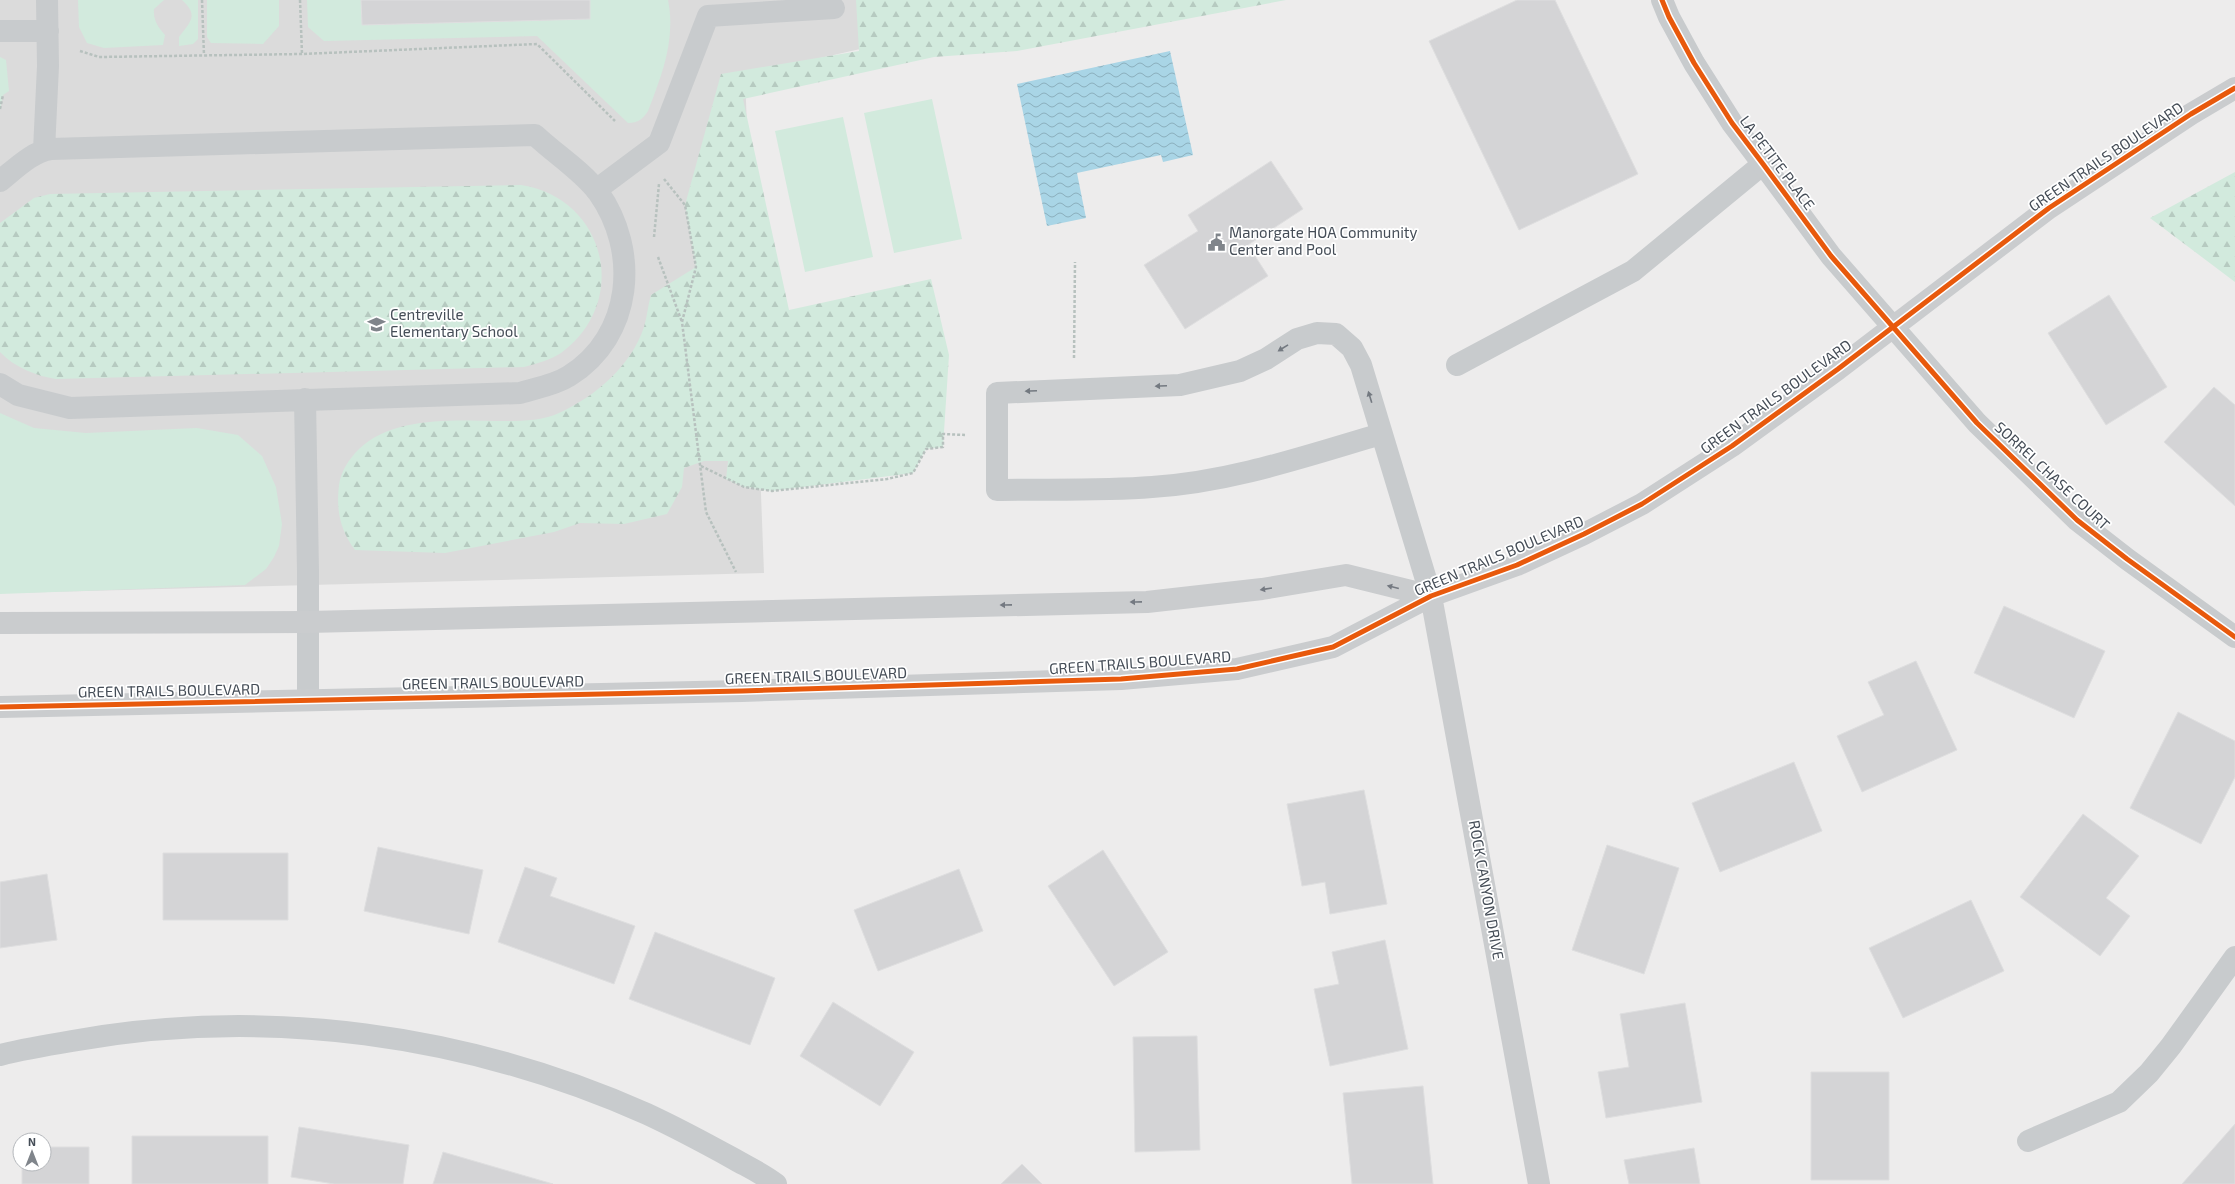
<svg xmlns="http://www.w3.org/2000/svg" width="2235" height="1184" font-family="'Exo 2',sans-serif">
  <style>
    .education { fill: #dbdbdb }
    .green { fill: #d2eadd }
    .forest { fill: url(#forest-firs) }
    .water { fill: url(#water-waves) }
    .building { fill: #d4d4d6; stroke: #dededf }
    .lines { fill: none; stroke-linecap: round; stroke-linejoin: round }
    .path { stroke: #b7c1be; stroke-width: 2.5; stroke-dasharray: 3 2; stroke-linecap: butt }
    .lane { stroke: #c8cbcd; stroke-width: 22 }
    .street { stroke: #c8cbcd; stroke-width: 22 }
    .secondary { stroke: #caccce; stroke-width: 22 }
    .cycleway-casing { stroke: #fff; stroke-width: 8 }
    .cycleway { stroke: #e8590c; stroke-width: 5 }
    .oneway { fill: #737980 }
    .oneway2 { fill: #747981 }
    .labels { text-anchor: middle; stroke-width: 3.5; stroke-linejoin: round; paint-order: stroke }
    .street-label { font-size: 15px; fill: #454d57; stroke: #fff }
    .poi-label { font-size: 15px; fill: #454d57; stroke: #fff; text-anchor: start }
  </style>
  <defs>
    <pattern id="forest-firs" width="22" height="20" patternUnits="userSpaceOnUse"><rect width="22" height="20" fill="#d2eadd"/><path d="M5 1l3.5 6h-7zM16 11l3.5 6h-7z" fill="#b6cac0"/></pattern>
    <pattern id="water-waves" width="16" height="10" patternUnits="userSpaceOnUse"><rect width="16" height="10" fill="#a9d5e6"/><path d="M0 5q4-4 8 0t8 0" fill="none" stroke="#8bafbd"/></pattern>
  </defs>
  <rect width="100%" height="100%" fill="#edecec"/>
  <!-- education -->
  <path class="education" d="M0 0H1076L745 75 764 573 10 593H0Z"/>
  <!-- green -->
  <path class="green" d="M78 0H164L154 9C153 20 158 27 165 35L163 45 104 48 87 43 79 27Z
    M182 0H198V39L193 44 179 46V37C189 23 200 16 182 0Z
    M207 0H279V26L263 44 211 43 207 37Z
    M307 0H361L362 25 590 19V0H668C676 39 662 75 648 111 643 119 638 123 628 123L537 36 324 41 308 27Z
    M0 57 6 60 9 91 3 95 0 109Z
    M932 99 962 239 894 253 864 113Z
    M843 117 873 257 805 272 775 131Z
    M0 413 34 428 86 433 197 428 238 435 262 456 276 487 282 524 279 546 274 557 266 569 245 585 0 594Z"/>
  <!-- forest -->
  <path class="forest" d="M856 0H1286L1017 51 934 57 743 99 789 310 931 279 949 355 943 447 926 449 913 473 772 491 744 487 726 479 728 461H704L684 468 682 487 667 514 624 524 580 523 554 532 445 553 355 550C340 530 336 510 339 485 341 471 349 459 359 449 392 417 451 420 494 421 516 421 539 422 559 413 596 396 631 366 644 327 647 317 648 305 651 295L696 267 685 205 721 74 859 51Z
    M2235 172V282L2150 218Z
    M521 185C606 198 631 302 561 353 550 360 536 364 524 367L56 379C36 376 14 367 0 352V223L34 198 50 194Z"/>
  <!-- water -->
  <path class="water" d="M1170 51 1193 155 1163 162 1161 155 1077 173 1086 218 1047 226 1017 84Z"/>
  <!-- building -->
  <path class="building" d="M361 0H590V19L362 25Z
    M1517 0H1555L1638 174 1519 230 1429 41Z
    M1271 161 1303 209 1248 245 1268 276 1185 329 1144 265 1198 231 1188 215Z
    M2109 295 2167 387 2106 425 2048 333Z
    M2214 387 2235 405V506L2164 442Z
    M2004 606 2105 651 2074 718 1974 673Z
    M1916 661 1957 750 1862 792 1837 736 1884 715 1868 682Z
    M2178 712 2235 741V777L2201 844 2130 808Z
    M1794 762 1822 831 1720 872 1692 803Z
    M1364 790 1387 904 1330 914 1325 882 1302 886 1287 804Z
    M2083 814 2139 856 2106 898 2130 916 2100 956 2020 897Z
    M1607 845 1679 868 1644 974 1572 950Z
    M378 847 483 870 469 934 364 911Z
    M1103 850 1168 952 1114 986 1048 886Z
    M163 853H288V920H163Z
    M525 867 557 878 550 896 635 926 614 984 498 942Z
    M959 869 983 931 878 971 854 910Z
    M47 874 57 940 0 948V882Z
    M1971 900 2004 971 1903 1018 1869 948Z
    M655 932 775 978 750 1045 629 999Z
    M1385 940 1408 1049 1330 1066 1314 989 1339 984 1332 952Z
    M833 1002 914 1052 880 1106 800 1056Z
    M1685 1003 1702 1102 1606 1118 1598 1072 1629 1067 1620 1014Z
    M1197 1036 1200 1150 1135 1152 1133 1037Z
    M1811 1072H1889V1180H1811Z
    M1423 1086 1433 1184H1352L1343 1093Z
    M2235 1124V1184H2182Z
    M299 1127 409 1145 403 1184H334L291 1177Z
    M132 1136H268V1184H132Z
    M44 1147H89V1184H22V1164H44Z
    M1694 1148 1700 1184H1629L1624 1160Z
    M443 1152 553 1184H433Z
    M1022 1164 1042 1184H1001Z"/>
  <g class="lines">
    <!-- path -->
    <path class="path" d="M202 0 204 55
      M300 0 302 54
      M80 51 99 57 302 54 537 44 615 121
      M0 109 3 95
      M664 179 685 205 696 267 682 322 706 512 736 572
      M654 237 659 184
      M658 257 682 322
      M1074 358 1075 262
      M701 466 744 487 772 491 887 479 913 473 926 449 943 447V434L965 435"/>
    <!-- lane -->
    <path class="lane" d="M0 31H48
      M44 150 48 66 47 0
      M0 181C14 170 33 151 51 149L535 135C555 154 581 170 598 192 640 251 633 336 569 376 555 385 536 388 520 393L70 408 18 395 0 384
      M596 190 659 143 708 16 834 8
      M1457 365 1633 271 1763 164
      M305 399 308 572V699
      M1381 434C1306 456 1231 482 1152 487 1101 491 1049 489 997 490V393L1180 385 1240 371 1266 359 1297 339 1317 333 1336 334 1352 348 1361 365 1431 596"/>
    <!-- street -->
    <path class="street" d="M1662 0 1669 17 1694 63 1732 123 1763 164 1831 256 1977 423 2077 520 2127 559 2235 637
      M0 1055C24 1049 48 1045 72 1041 267 1006 467 1034 647 1114 677 1128 705 1143 734 1159 748 1167 763 1174 776 1184
      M2028 1141 2119 1102 2149 1073 2171 1046 2235 957"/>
    <!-- secondary -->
    <path class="secondary" d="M1431 596 1539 1184
      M0 623 308 622 1147 602 1262 589 1346 575 1431 596
      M0 707 742 691 1121 679 1237 669 1333 647 1431 596 1517 565 1584 534 1642 504 1732 446 1838 369 2049 208 2191 114 2235 88"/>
    <defs>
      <path id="cycleway" d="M1662 0 1669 17 1694 63 1732 123 1763 164 1831 256 1977 423 2077 520 2127 559 2235 637
        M0 707 742 691 1121 679 1237 669 1333 647 1431 596 1517 565 1584 534 1642 504 1732 446 1838 369 2049 208 2191 114 2235 88"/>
    </defs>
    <!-- cycleway casing -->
    <use href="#cycleway" class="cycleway-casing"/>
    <!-- cycleway -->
    <use href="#cycleway" class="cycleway"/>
  </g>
  <!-- one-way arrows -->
  <defs><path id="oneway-solid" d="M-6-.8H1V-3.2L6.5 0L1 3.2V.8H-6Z"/></defs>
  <g class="oneway">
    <use href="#oneway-solid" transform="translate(1283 348) rotate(148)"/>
    <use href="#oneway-solid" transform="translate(1161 386) rotate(178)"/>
    <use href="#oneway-solid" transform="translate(1031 391) rotate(177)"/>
    <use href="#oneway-solid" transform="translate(1370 397) rotate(-107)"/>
  </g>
  <g class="oneway2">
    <use href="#oneway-solid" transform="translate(1393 587) rotate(-166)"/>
    <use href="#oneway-solid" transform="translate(1266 589) rotate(171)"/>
    <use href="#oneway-solid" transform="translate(1136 602) rotate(179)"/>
    <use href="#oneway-solid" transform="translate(1006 605) rotate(179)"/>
  </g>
  <!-- icons -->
  <defs>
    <symbol id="civic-bare" viewBox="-9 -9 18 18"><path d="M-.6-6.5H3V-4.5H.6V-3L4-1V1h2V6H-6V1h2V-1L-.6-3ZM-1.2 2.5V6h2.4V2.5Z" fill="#80858b" stroke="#fff" stroke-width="2.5" paint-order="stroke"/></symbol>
    <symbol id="school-bare" viewBox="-9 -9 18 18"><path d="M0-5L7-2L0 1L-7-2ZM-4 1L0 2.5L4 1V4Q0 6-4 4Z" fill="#80858b" stroke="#fff" stroke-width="2.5" paint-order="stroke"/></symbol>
  </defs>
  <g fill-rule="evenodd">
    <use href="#civic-bare" x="1204" y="230" width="25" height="25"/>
    <use href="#school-bare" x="364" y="312" width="25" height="25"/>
  </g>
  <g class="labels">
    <!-- street labels -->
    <g class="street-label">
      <text transform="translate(2106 157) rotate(-34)" y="5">GREEN TRAILS BOULEVARD</text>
      <text transform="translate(1777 163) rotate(53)" y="5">LA PETITE PLACE</text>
      <text transform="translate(1776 397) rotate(-36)" y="5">GREEN TRAILS BOULEVARD</text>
      <text transform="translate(2052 476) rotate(43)" y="5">SORREL CHASE COURT</text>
      <text transform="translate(1499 556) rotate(-23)" y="5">GREEN TRAILS BOULEVARD</text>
      <text transform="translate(1140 663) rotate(-4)" y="5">GREEN TRAILS BOULEVARD</text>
      <text transform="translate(816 676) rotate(-2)" y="5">GREEN TRAILS BOULEVARD</text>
      <text transform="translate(493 683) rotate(-1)" y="5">GREEN TRAILS BOULEVARD</text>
      <text transform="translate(169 691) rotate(-1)" y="5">GREEN TRAILS BOULEVARD</text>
      <text transform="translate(1486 890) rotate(80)" y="5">ROCK CANYON DRIVE</text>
    </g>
    <!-- poi labels -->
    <g class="poi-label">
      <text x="1229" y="238">Manorgate HOA Community<tspan x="1229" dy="17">Center and Pool</tspan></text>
      <text x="390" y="320">Centreville<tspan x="390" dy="17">Elementary School</tspan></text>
    </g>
  </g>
  <!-- north arrow -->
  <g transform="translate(32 1152)"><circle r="19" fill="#ffffff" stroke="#b5b8bc"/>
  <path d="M0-3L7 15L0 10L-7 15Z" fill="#80858b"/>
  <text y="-6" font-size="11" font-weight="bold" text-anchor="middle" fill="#454d57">N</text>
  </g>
</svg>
